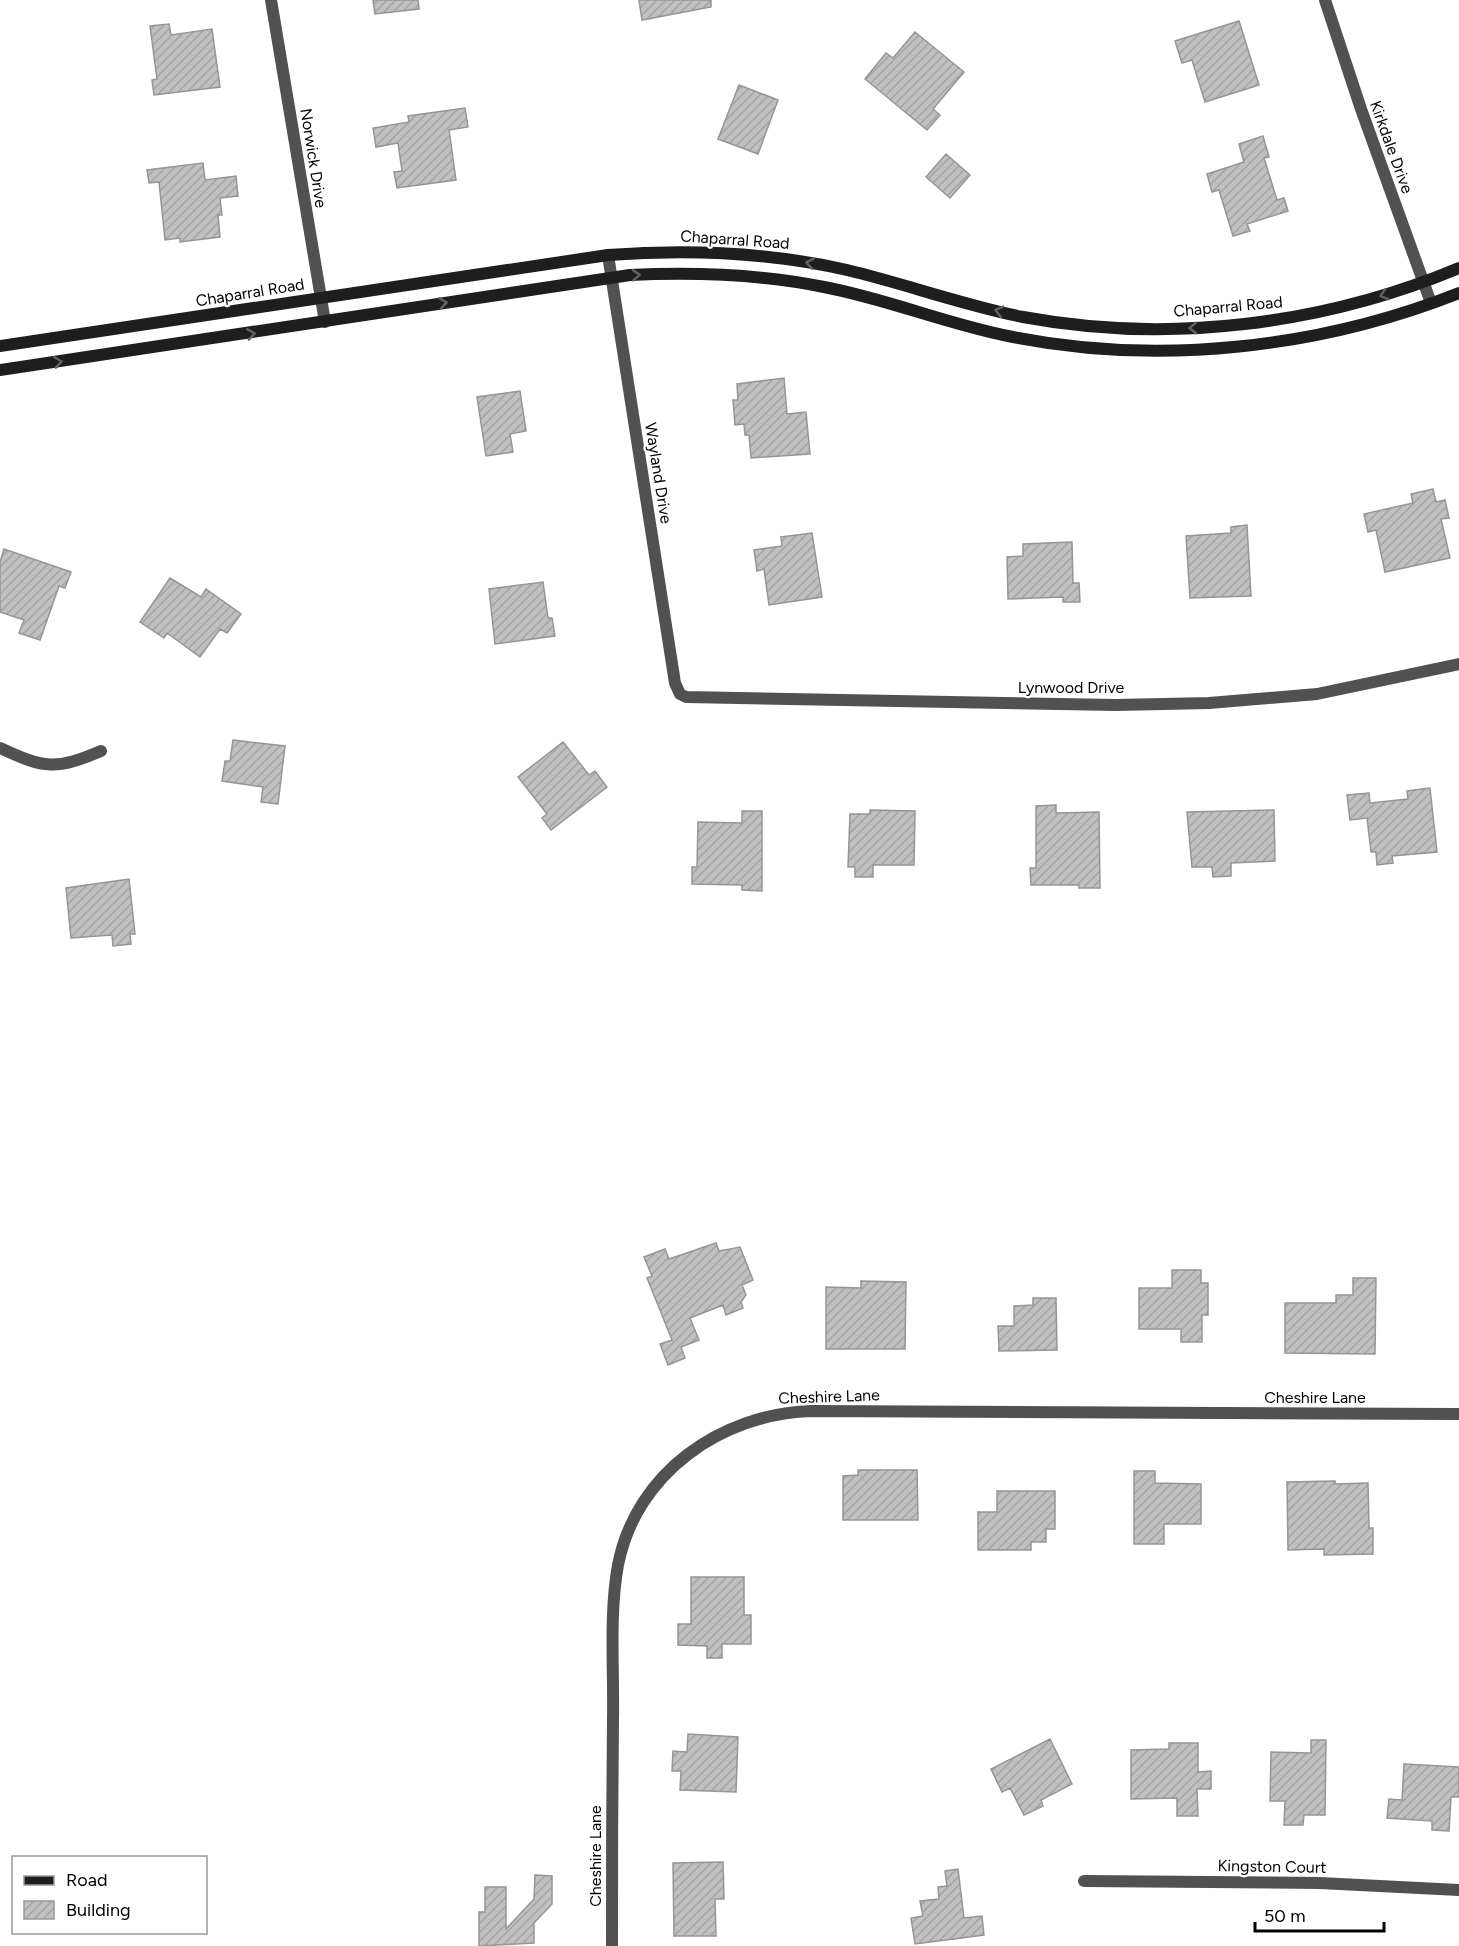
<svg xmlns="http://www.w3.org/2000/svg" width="1459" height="1946" font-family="Figtree,sans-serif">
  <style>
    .building { fill: url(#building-hatch); stroke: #959595; stroke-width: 1.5 }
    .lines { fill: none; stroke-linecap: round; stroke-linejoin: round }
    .street { stroke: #515151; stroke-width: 12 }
    .secondary { stroke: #1e1e1e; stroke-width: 12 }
    .oneway { stroke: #626262 }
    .labels { text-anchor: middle; stroke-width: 4.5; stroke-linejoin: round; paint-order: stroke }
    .street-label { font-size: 16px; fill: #000; stroke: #fff }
  </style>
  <defs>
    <pattern id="building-hatch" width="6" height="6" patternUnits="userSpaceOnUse" patternTransform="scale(1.5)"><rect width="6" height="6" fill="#c0c0c0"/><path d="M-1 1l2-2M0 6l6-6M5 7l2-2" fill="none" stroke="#a3a3a3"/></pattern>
  </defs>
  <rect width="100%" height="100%" fill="#fff"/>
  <!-- building -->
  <path class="building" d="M373 0H418L419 9 375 14Z
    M639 0H711V7L642 20Z
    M1239 21 1259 85 1205 102 1192 60 1182 63 1175 41Z
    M169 24 171 35 212 29 220 87 154 95 152 80 157 79 150 26Z
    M915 32 964 72 933 109 940 115 927 130 865 79 886 53 893 58Z
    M739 85 778 100 758 154 718 139Z
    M465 108 468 127 449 130 456 180 397 188 394 172 402 171 398 143 376 147 373 128 409 122 408 116Z
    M1263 136 1269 157 1264 158 1277 200 1284 198 1288 211 1247 224 1250 231 1233 236 1219 190 1212 192 1207 174 1244 162 1239 144Z
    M946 154 970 175 950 198 926 177Z
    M203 163 205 180 236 176 238 196 220 198 222 215H218L220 237 180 242V238L165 240 159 182 149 183 147 170Z
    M784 378 787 414 806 412 810 454 751 458 749 435H745L744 424 735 425 733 400H738L737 384Z
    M520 391 526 431 510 434 513 452 486 456 477 397Z
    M1433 489 1436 502 1445 500 1449 518 1441 519 1450 558 1385 572 1376 530 1368 532 1364 514 1413 503 1411 494Z
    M1247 525 1251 596 1190 598 1186 536 1231 533V527Z
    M812 533 822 597 769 605 764 569 757 571 754 550 782 546 781 537Z
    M1072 542 1073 583H1079L1080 602H1063V597L1008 599 1007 557 1023 556V544Z
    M4 549 71 572 65 588 59 586 40 640 19 633 24 620 0 612V562Z
    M170 578 201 597 206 589 241 614 227 633 220 629 200 657 167 633 164 638 140 622Z
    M543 582 548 618H552L555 636 495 644 489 589Z
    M233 740 285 746 278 804 261 802 263 787 222 781 225 761H230Z
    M563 742 589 775 595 771 607 787 551 830 542 818 547 814 518 777Z
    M1430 788 1437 852 1392 856 1393 863 1377 865 1376 852H1371L1367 818 1350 820 1347 795 1369 793 1370 803 1408 799 1407 791Z
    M1056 805V813L1099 812 1100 888H1079V885H1031L1030 868H1036V806Z
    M870 810 915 811 914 865H873V877H855V867H848L850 814H870Z
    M1274 810 1275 861 1231 863V876L1213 877 1212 867H1192L1187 812Z
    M742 811H762V891L742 890V885L692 884V867H697L698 822 742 823Z
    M129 879 135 934H130L131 944 113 946 112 935 71 938 66 888Z
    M716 1243 719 1251 740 1247 753 1280 742 1285 746 1295 741 1302 743 1308 726 1315 723 1305 690 1318 699 1340 681 1347 685 1358 668 1365 660 1344 672 1340 647 1278 652 1276 644 1257 665 1249 669 1259Z
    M1172 1270H1201V1283H1208V1315H1202V1342H1181V1329H1139V1288H1172Z
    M1353 1278H1376L1375 1354 1285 1353V1303H1336V1295H1353Z
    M861 1281 906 1282 905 1349H826V1287L861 1288Z
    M1033 1298H1056L1057 1350 999 1351 998 1326H1014V1306L1033 1305Z
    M858 1470H917L918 1520H843V1476L858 1475Z
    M1134 1471H1155V1483L1201 1484V1524H1164V1544H1134Z
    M1335 1481V1484L1368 1483 1369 1528H1373V1554L1324 1555V1549L1288 1550 1287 1482Z
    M997 1491H1055V1529H1046V1542H1031V1550H978V1512H997Z
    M691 1577H744V1615H751V1644H722V1658H707V1646L678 1645V1624H691Z
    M688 1734 738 1737 736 1792 680 1790 681 1771H672L673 1751 687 1752Z
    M1050 1739 1072 1784 1041 1800 1043 1806 1024 1815 1010 1788 1002 1792 991 1769Z
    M1311 1740H1326L1325 1815H1304L1303 1825H1284L1285 1801H1270L1271 1752 1311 1753Z
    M1169 1743H1198V1772L1211 1771V1789H1197L1198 1816H1177V1798L1131 1799V1750L1169 1749Z
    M1404 1764 1459 1767V1797H1451L1449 1831 1432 1830V1821L1387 1818 1389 1799 1402 1800Z
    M723 1862 724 1899H715L716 1936H674L673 1863Z
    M958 1869 964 1918 982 1916 984 1935 915 1944 911 1918 923 1916 920 1901 939 1899 938 1887 947 1886 945 1871Z
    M535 1875 552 1876V1904L534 1923V1943L479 1946V1912H485V1887H506V1929L534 1899Z"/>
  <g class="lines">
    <!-- street -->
    <path class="street" d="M271 0 325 322
      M1325 0 1361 109 1431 303
      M608 255 675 683 680 694 686 697 1116 705 1209 703 1317 694 1459 664
      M0 748C45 769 56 770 101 751
      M1084 1881 1320 1883 1459 1890
      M612 1946C612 1870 612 1795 613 1719 614 1669 609 1615 618 1565 636 1473 721 1414 811 1411L1459 1414"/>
    <!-- secondary -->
    <path class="secondary" d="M0 346 608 255C689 249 768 252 847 270 906 284 963 305 1023 317 1168 344 1323 325 1459 268
      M0 370 630 275C695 272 760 274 824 287 888 299 949 325 1013 337 1160 366 1320 348 1459 293"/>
  </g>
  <!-- one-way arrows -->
  <defs><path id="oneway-chevron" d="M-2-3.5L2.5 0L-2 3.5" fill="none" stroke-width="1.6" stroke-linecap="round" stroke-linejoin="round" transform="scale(1.5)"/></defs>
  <g class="oneway">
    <use href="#oneway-chevron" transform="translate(810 263) rotate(-170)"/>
    <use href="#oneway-chevron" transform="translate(636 275) rotate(-3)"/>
    <use href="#oneway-chevron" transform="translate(1384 295) rotate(164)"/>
    <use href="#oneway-chevron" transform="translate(443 303) rotate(-9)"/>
    <use href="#oneway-chevron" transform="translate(999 311) rotate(-167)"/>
    <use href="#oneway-chevron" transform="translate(1193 328) rotate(179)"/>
    <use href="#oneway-chevron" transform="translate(251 334) rotate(-9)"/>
    <use href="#oneway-chevron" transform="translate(58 362) rotate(-8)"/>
  </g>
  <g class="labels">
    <!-- street labels -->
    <g class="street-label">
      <text transform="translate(1392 147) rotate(70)" y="6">Kirkdale Drive</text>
      <text transform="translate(314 158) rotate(81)" y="6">Norwick Drive</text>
      <text transform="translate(735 239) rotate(4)" y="6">Chaparral Road</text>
      <text transform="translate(250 292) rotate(-9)" y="6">Chaparral Road</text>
      <text transform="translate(1228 306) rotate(-5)" y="6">Chaparral Road</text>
      <text transform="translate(659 473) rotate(81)" y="6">Wayland Drive</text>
      <text x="1071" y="693">Lynwood Drive</text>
      <text transform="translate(829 1396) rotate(-2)" y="6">Cheshire Lane</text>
      <text x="1315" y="1403">Cheshire Lane</text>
      <text transform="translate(595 1856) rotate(-90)" y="6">Cheshire Lane</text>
      <text transform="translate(1272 1866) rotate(1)" y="6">Kingston Court</text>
    </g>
  </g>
  <!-- legend -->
  <rect x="12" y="1856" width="195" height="78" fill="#ffffff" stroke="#999999" stroke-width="1.5"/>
  <rect x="24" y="1876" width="30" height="9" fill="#1e1e1e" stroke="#999999" stroke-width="1.5"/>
  <text x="66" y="1886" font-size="18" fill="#000000">Road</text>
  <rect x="24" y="1901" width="30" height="18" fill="url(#building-hatch)" stroke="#999999" stroke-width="1.5"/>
  <text x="66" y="1916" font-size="18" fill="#000000">Building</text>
  <!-- scale -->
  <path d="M1255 1922v9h129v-9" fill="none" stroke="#000000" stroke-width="3"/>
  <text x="1264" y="1922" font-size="18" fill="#000000" stroke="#ffffff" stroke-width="4.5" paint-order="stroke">50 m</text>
</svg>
